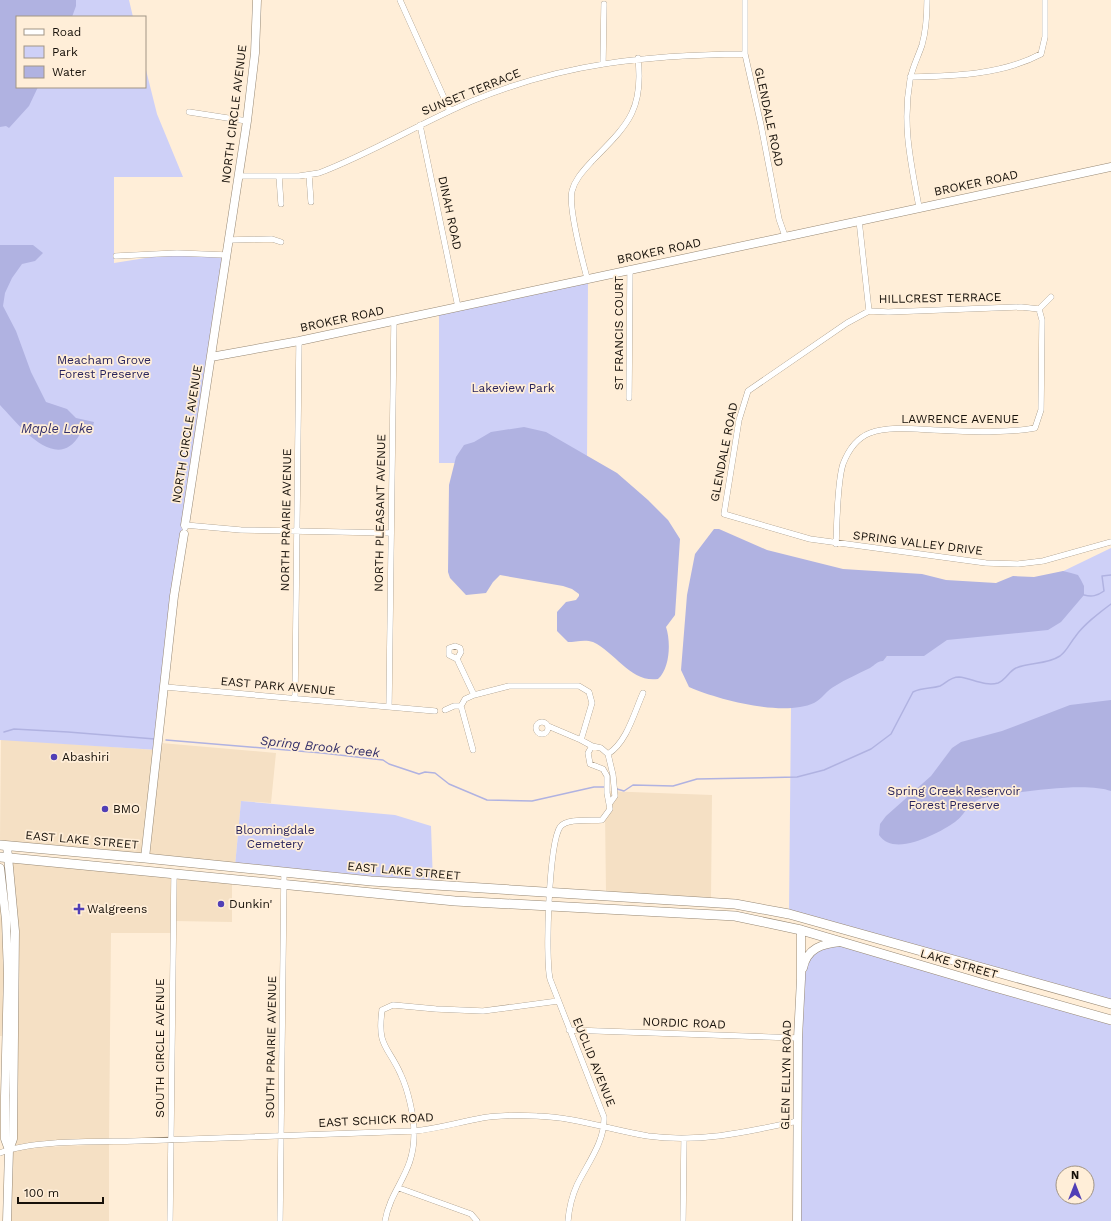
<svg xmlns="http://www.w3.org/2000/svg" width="1111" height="1221" font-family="'Work Sans',sans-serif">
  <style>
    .built { fill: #f5e0c4 }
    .green { fill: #ced0f7; fill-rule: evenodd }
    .water { fill: #b0b2e1 }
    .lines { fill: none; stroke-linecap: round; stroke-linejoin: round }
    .stream { stroke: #b0b2e1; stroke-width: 1.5 }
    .street-casing { stroke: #978874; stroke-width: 6 }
    .secondary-casing { stroke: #978874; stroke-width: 9 }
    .primary-casing { stroke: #978874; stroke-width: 10 }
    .street { stroke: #fff; stroke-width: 5.5 }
    .secondary { stroke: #fff; stroke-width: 8 }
    .primary { stroke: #fff; stroke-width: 9 }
    .poi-dot { fill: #503fb6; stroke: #ffeed8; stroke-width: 1.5 }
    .labels { text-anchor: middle; stroke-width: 3.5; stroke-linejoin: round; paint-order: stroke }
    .street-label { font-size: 12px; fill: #161009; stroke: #ffeed8 }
    .park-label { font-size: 12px; fill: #29245c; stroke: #ffeed8 }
    .poi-label { font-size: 12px; fill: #161009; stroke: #ffeed8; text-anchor: start }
    .water-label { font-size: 13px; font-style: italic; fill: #34306a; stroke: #ffeed8 }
  </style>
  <rect width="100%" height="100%" fill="#ffeed8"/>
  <!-- built -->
  <path class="built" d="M1 739 155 750 142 854 0 841Z
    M161 743 276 753 271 803 241 801 235 866 148 856Z
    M604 791 712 795 711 900 606 893 605 812 608 804Z
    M10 860 232 881V922L174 921V933H111L109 1140 12 1148 17 934Z
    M0 887 6 972 5 1036H0Z
    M109 1144V1221H8L10 1151 47 1147Z"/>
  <!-- green -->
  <path class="green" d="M0 0H129L133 17H17V87H145V66L157 114 183 177H114V263L177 253 226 255 174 596 158 750 0 740Z
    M588 280 587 463H439V312Z
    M1111 548V1003L789 914 791 708 842 678Z
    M241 801 395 815 431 826 433 883 235 866Z
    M839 944 1111 1021V1221H799L800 1038 804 979 809 958 815 952ZM1063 1173H1087V1197H1063Z"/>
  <!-- water -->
  <path class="water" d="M0 0H76V6L72 17H17V87H38L29 106 9 128 6 126 0 127Z
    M0 245H33L43 253 35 261 22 264 12 278 5 293 3 306 16 331 31 372 46 402 67 409 76 418 94 422 92 430 80 434C57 475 19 425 0 405Z
    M524 427 546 432 617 473 648 500 668 520 680 539 675 615 666 627C671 642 670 668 658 679 631 683 616 653 593 642 585 639 575 642 568 642L557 631V612L566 602 576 600 579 596V594L572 589 563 586 500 575 493 582 486 593 466 595 450 578 448 572 449 485 456 457 464 445 474 442 491 432Z
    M714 529H719L767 550 843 569 922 574 946 580 996 583 1013 576 1034 577 1063 571 1071 573 1078 575 1081 580 1084 586V595L1061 622 1048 630 947 640 924 656H887L883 661C877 661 875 665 870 668 858 674 846 679 835 686 827 690 822 699 814 703 783 717 719 700 689 687L681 670 687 595 695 554Z
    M1111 700V791C1086 781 1011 793 982 798 966 804 967 813 955 822 939 833 894 858 879 835L880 824 886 816 931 776 952 748 961 742 1002 731 1070 705Z"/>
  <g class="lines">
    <!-- stream -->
    <path class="stream" d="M1084 595C1092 597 1097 596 1104 591L1102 576 1111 575
      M4 732 14 729 68 732 155 739
      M166 740 322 753 383 760 389 764 419 774 425 772 435 773 449 784 487 800 532 801 594 787H605
      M617 789 624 791 633 785 673 786 697 779 797 777 824 770 871 749 891 734 913 692C923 687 931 689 940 686 946 683 950 677 959 677 971 678 985 687 998 683 1006 680 1009 671 1016 668 1031 662 1046 665 1060 656 1067 651 1070 643 1075 637 1084 624 1099 613 1111 604"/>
    <defs>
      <path id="street" d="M400 0 450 111
        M745 0V54L761 125 779 219 785 236
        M603 63 604 4
        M910 77C954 76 1001 75 1041 54L1045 37V0
        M189 112 247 121
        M420 125 458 307
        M309 175 311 202
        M239 176H299L319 173C372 153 420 123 472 101 564 63 647 55 745 54
        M279 176 281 204
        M919 207C911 163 902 126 910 80 912 68 918 57 922 45 926 31 927 15 927 0
        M859 220 869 311
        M229 240 272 239 281 242
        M116 256 177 253 226 255
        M587 278C582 259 568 208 572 191 575 179 584 170 592 161 627 125 644 111 638 58
        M1039 309 1021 307 888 312 869 311 847 323 748 391 739 420 724 514 810 539 986 563 1018 564 1043 561 1111 542
        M1039 309 1051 297
        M629 398 630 269
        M185 528V525L241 530 391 533
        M836 544C837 522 837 483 843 464 848 451 857 438 870 433 889 426 914 429 934 430 967 431 1003 434 1035 428L1041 410 1042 320 1039 309
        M457 659 461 652 460 648 455 646 449 648V655L457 659 474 695 509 686H579L589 692 592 703 581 740
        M165 687 435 711
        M295 698 299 341
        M389 706 394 320
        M445 710 454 706H461
        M536 728a6 6 0 1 1 12 0a6 6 0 1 1-12 0Z
        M548 726 581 740 592 746 601 748 608 754 613 775 615 796 610 803
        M473 750 461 706 465 699 474 695
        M608 754C627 742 634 713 643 693
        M382 1010C377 1048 388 1045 401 1075 408 1090 414 1116 414 1132 415 1173 391 1187 385 1221
        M382 1010 393 1005 436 1009 483 1011 558 1001
        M569 1030 798 1038
        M0 1153C32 1140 99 1142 135 1141 228 1137 321 1134 414 1131 436 1129 456 1123 477 1119 497 1115 517 1115 537 1116 575 1117 611 1130 648 1136 700 1143 747 1132 798 1121
        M399 1188 471 1214 477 1221
        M170 1221 174 875
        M280 1221 284 873
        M568 1221C569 1209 572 1196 577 1185 587 1164 605 1142 604 1117L550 979C545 957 549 844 560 827 567 818 591 821 602 820L610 809 607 793V776L603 769 590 764 588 753 592 746
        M683 1221 684 1139"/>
      <path id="secondary" d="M211 357 299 341 1111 167
        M185 525 247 121 255 53 257 0
        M7 846 15 931 13 1139 9 1150
        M145 858 174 596 184 534
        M0 868 6 920 8 974 5 1096V1139L9 1150 7 1221
        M803 968C807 948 822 944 840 942
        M797 1221 798 1038 801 979V930"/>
      <path id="primary" d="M0 845 145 858 371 881 735 904 789 914 1111 1004
        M0 857 455 901 735 916 801 930 991 986 1111 1020"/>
    </defs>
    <!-- street casing -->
    <use href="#street" class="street-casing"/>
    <!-- secondary casing -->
    <use href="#secondary" class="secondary-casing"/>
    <!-- primary casing -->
    <use href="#primary" class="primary-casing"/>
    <!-- street -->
    <use href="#street" class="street"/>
    <!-- secondary -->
    <use href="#secondary" class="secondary"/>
    <!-- primary -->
    <use href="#primary" class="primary"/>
  </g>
  <!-- markers -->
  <g class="poi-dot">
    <circle cx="54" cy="757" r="4"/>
    <circle cx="105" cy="809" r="4"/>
    <circle cx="221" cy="904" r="4"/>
    <path d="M77 903h4v4h4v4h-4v4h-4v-4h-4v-4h4z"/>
  </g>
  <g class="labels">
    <!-- street labels -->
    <g class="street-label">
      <text transform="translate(471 92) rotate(-22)" y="4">SUNSET TERRACE</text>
      <text transform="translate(234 114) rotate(-83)" y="4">NORTH CIRCLE AVENUE</text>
      <text transform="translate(769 117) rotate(78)" y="4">GLENDALE ROAD</text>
      <text transform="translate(976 183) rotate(-12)" y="4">BROKER ROAD</text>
      <text transform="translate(450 213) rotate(78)" y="4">DINAH ROAD</text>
      <text transform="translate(659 251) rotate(-12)" y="4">BROKER ROAD</text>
      <text transform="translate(940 298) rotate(-1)" y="4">HILLCREST TERRACE</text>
      <text transform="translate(342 319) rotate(-12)" y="4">BROKER ROAD</text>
      <text transform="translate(619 333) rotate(-90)" y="4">ST FRANCIS COURT</text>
      <text x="960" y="423">LAWRENCE AVENUE</text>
      <text transform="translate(187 434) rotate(-81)" y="4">NORTH CIRCLE AVENUE</text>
      <text transform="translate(724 452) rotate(-79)" y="4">GLENDALE ROAD</text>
      <text transform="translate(380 513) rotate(-89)" y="4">NORTH PLEASANT AVENUE</text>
      <text transform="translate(286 520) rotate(-89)" y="4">NORTH PRAIRIE AVENUE</text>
      <text transform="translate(918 543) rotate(7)" y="4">SPRING VALLEY DRIVE</text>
      <text transform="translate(278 686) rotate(5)" y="4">EAST PARK AVENUE</text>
      <text transform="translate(82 840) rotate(5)" y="4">EAST LAKE STREET</text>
      <text transform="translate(404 871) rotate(5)" y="4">EAST LAKE STREET</text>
      <text transform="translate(959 964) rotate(16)" y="4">LAKE STREET</text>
      <text transform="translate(684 1023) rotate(2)" y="4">NORDIC ROAD</text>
      <text transform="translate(271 1047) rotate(-89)" y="4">SOUTH PRAIRIE AVENUE</text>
      <text transform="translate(160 1048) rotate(-90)" y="4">SOUTH CIRCLE AVENUE</text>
      <text transform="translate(594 1062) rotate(68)" y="4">EUCLID AVENUE</text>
      <text transform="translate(786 1075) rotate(-89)" y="4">GLEN ELLYN ROAD</text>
      <text transform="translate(376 1120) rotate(-3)" y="4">EAST SCHICK ROAD</text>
    </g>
    <!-- park labels -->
    <g class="park-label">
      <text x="104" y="364">Meacham Grove<tspan x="104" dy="14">Forest Preserve</tspan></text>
      <text x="513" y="392">Lakeview Park</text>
      <text x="954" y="795">Spring Creek Reservoir<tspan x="954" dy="14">Forest Preserve</tspan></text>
      <text x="275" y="834">Bloomingdale<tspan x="275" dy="14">Cemetery</tspan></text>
    </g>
    <!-- poi labels -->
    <g class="poi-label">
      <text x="62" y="761">Abashiri</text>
      <text x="113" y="813">BMO</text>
      <text x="229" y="908">Dunkin'</text>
      <text x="87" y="913">Walgreens</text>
    </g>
    <!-- water labels -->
    <g class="water-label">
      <text x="57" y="433">Maple Lake</text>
      <text transform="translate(320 746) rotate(6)" y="5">Spring Brook Creek</text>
    </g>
  </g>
  <!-- legend -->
  <rect x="16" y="16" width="130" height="72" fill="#ffeed8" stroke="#a29585"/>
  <rect x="24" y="29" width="20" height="6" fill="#ffffff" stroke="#a29585"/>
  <text x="52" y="36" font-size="12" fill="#161009">Road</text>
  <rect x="24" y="46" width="20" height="12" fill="#ced0f7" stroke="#a29585"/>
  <text x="52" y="56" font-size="12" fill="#161009">Park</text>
  <rect x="24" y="66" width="20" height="12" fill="#b0b2e1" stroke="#a29585"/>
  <text x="52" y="76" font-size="12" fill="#161009">Water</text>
  <!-- north arrow -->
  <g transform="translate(1075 1185)"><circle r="19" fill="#ffeed8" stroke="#a29585"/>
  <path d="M0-3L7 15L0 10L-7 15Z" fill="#503fb6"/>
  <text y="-6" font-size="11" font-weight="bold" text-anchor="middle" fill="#161009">N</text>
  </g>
  <!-- scale -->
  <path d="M18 1197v6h85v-6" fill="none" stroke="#161009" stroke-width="2"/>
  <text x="24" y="1197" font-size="12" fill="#161009" stroke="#ffeed8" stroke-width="3" paint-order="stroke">100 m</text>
</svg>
